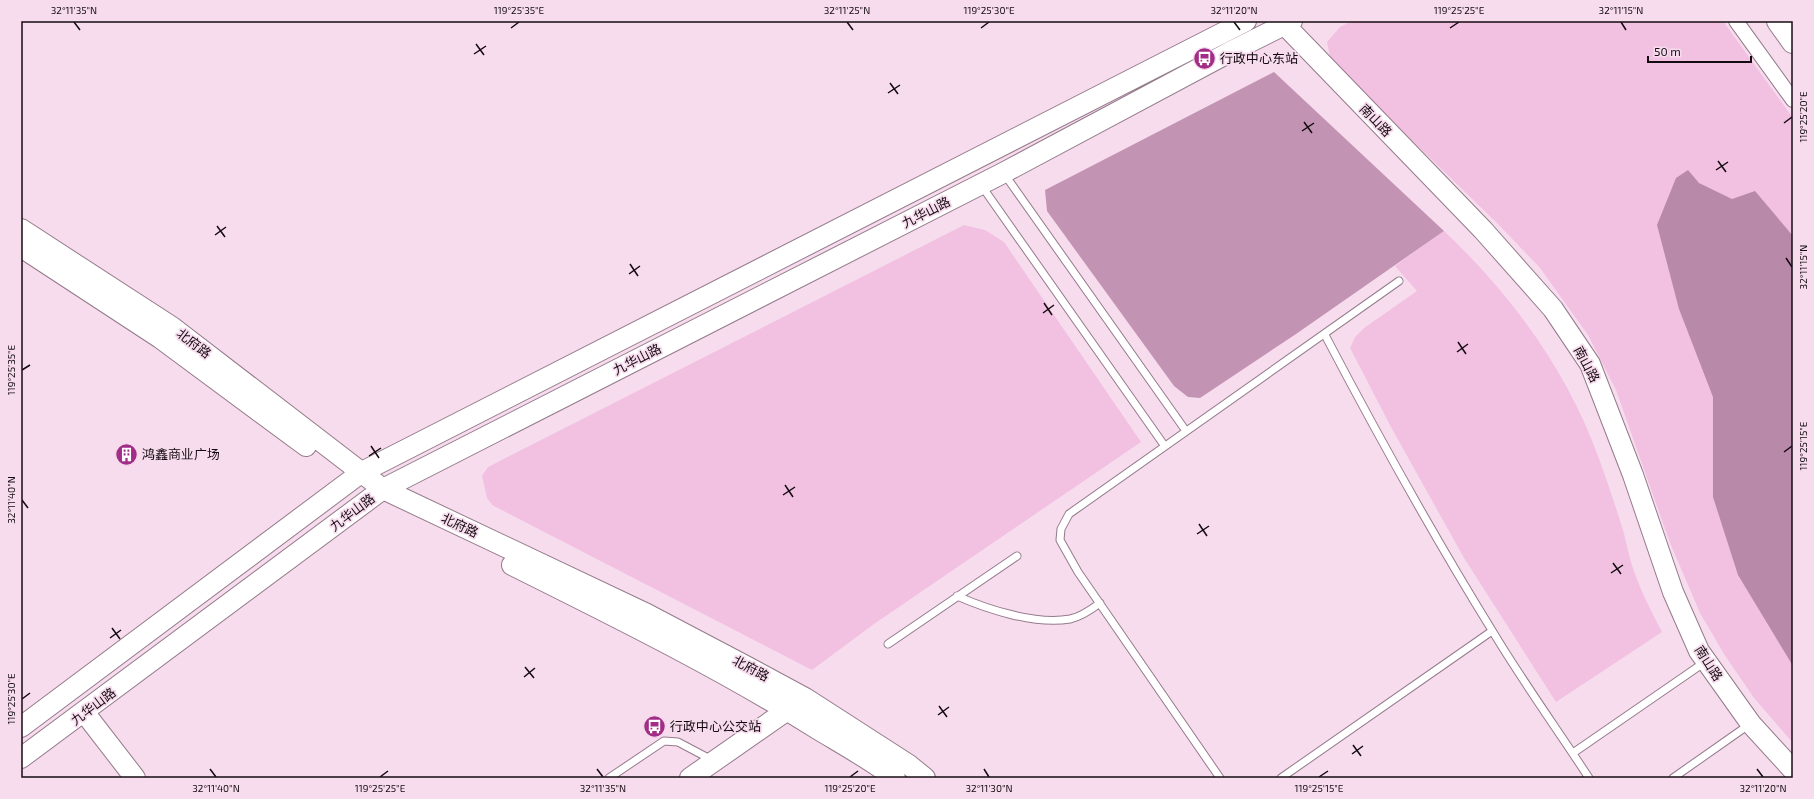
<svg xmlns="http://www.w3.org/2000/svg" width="1814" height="799" font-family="'Exo 2','Noto Sans SC',sans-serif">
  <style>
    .green { fill: #f2c1e2 }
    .forest { fill: #c393b3 }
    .water { fill: #b989a9 }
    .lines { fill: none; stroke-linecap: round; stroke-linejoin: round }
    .lane-casing { stroke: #947b8b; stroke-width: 9 }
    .street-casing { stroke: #947b8b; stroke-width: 16 }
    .secondary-casing { stroke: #947b8b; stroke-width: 22 }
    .primary-casing { stroke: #947b8b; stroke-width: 24 }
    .lane { stroke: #fff; stroke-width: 7 }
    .street { stroke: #fff; stroke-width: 14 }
    .secondary { stroke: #fff; stroke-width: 20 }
    .primary { stroke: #fff; stroke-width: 22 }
    .ticks { fill: none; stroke: #140b11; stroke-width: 1.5 }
    .labels { text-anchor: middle; stroke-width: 3.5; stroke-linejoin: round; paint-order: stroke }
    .poi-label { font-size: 13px; fill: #140b11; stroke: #f7dcee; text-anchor: start }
    .street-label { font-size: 13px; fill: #140b11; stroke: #f7dcee }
    .neatline { fill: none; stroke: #140b11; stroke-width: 1.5 }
    .ticks-label { font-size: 10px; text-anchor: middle; fill: #140b11 }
  </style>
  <rect width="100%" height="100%" fill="#f7dcee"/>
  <!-- green -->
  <path class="green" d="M1352 21H1723L1793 118V743L1754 698 1724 654 1700 613 1670 543 1616 390 1588 335 1540 268 1496 222 1331 62 1327 42 1340 27Z
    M964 225 985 230 1004 242 1141 442 874 624 812 670 492 505 487 498 482 476 488 467Z
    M1444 231C1510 293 1567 370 1598 456 1607 480 1615 505 1623 530 1627 544 1629 558 1634 571 1641 592 1652 612 1662 632L1556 702 1464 558 1391 427 1350 348 1355 337 1364 328 1417 291 1395 266Z"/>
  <!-- forest -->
  <path class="forest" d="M1274 72 1444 231 1296 334 1200 398 1188 397 1174 386 1047 211 1045 190Z"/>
  <!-- water -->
  <path class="water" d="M1688 170 1699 183 1732 199 1755 191 1793 236V666L1738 575 1713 497V397L1679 309 1657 225 1676 178Z"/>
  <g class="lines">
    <defs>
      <path id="lane" d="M1005 175 1186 431
        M981 185 1164 445
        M1325 335C1378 436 1433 535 1493 632 1523 682 1557 729 1589 778
        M957 596C989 610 1036 625 1070 619 1080 617 1092 609 1100 603
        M888 644 1017 556
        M1573 753 1705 662
        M609 778 664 741 678 742 712 760
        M1220 778 1078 572 1060 540 1061 529 1069 514 1399 281
        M1281 778 1492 631
        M1673 778 1750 724"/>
      <path id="street" d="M1736 21 1793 100"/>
      <path id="secondary" d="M1281 21 1483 230 1553 309 1590 364 1633 475 1673 592 1699 651 1751 724 1793 770
        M21 229 172 327 383 489 647 614 742 664 805 698 909 765 925 778
        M21 247 160 338 306 446
        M512 565C616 617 720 668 819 730 844 745 871 760 895 778
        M84 712 135 778
        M21 727 362 472 1246 21
        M21 758 383 489 1003 173 1228 53 1292 21
        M690 778 796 704"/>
      <path id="primary" d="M1778 21 1793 42"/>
    </defs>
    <!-- lane casing -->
    <use href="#lane" class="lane-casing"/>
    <!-- street casing -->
    <use href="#street" class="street-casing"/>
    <!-- secondary casing -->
    <use href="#secondary" class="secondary-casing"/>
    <!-- primary casing -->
    <use href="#primary" class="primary-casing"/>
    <!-- lane -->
    <use href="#lane" class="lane"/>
    <!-- street -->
    <use href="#street" class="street"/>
    <!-- secondary -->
    <use href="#secondary" class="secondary"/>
    <!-- primary -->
    <use href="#primary" class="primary"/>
  </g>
  <!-- ticks -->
  <path class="ticks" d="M74 22 80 30M847 22 853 30M1234 22 1240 30M1621 22 1626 30M511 28 519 22M981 28 989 22M1450 28 1459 22M476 44 484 55M474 54 486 46M890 83 898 94M888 93 900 85M1304 122 1312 133M1784 123 1792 117M1302 131 1314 123M1718 161 1726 172M1716 170 1728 162M217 226 225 237M215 235 226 227M1786 258 1792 267M630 264 638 276M629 274 640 266M1044 303 1052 315M1043 313 1054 305M1458 342 1466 354M1457 352 1468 344M22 370 30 365M371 446 379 458M1784 452 1792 446M369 456 381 448M785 485 793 497M783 495 795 487M22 500 28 508M1199 524 1207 536M1197 534 1209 526M1613 563 1621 574M1611 573 1623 565M112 628 120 639M110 638 121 630M525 667 534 678M524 677 535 668M22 699 30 693M939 706 947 717M938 715 949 707M1353 745 1361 756M1352 754 1363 746M210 769 216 777M597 769 603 777M984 769 989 777M1757 769 1763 777M380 777 388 771M850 777 858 771M1319 777 1328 771"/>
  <!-- icons -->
  <defs>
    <symbol id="bus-disc" viewBox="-11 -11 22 22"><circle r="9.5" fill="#a22d87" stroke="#f7dcee"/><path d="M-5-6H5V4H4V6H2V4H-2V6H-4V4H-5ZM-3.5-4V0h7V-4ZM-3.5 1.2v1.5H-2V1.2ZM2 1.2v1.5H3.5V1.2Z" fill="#fff"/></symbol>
    <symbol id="building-disc" viewBox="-11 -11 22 22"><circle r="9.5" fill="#a22d87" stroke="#f7dcee"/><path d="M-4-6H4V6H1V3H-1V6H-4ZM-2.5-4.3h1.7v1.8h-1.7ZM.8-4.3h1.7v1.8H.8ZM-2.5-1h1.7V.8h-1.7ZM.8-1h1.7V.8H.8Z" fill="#fff"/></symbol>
  </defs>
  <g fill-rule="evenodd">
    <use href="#bus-disc" x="1192" y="46" width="25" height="25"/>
    <use href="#building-disc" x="114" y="442" width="25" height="25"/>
    <use href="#bus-disc" x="642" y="714" width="25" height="25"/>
  </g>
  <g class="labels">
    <!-- poi labels -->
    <g class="poi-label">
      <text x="1220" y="63">行政中心东站</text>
      <text x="142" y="459">鸿鑫商业广场</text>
      <text x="670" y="731">行政中心公交站</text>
    </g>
    <!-- street labels -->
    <g class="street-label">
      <text transform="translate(1376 120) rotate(46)" y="5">南山路</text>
      <text transform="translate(926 212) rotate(-27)" y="5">九华山路</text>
      <text transform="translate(194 343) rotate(37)" y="5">北府路</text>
      <text transform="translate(637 359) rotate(-27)" y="5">九华山路</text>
      <text transform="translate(1587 364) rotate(62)" y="5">南山路</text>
      <text transform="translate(352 512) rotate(-37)" y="5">九华山路</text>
      <text transform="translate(460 525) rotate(25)" y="5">北府路</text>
      <text transform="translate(1709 663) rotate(57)" y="5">南山路</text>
      <text transform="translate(751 668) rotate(28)" y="5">北府路</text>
      <text transform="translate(93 706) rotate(-37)" y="5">九华山路</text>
    </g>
  </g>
  <!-- border -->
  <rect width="1814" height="799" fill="none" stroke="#f7dcee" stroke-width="44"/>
  <!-- scale -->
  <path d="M1648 56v6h103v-6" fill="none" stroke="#140b11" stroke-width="2"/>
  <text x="1654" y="56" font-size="12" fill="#140b11" stroke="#f7dcee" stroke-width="3" paint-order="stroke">50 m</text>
  <rect x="22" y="22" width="1770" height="755" class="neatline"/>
  <g class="ticks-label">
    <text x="74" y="14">32°11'35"N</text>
    <text x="519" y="14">119°25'35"E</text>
    <text x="847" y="14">32°11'25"N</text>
    <text x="989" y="14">119°25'30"E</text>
    <text x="1234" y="14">32°11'20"N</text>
    <text x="1459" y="14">119°25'25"E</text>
    <text x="1621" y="14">32°11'15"N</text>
    <text transform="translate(1803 117) rotate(-90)" y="4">119°25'20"E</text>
    <text transform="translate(1803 267) rotate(-90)" y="4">32°11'15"N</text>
    <text transform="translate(11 370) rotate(-90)" y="4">119°25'35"E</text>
    <text transform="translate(1803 446) rotate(-90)" y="4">119°25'15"E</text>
    <text transform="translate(11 500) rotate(-90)" y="4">32°11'40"N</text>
    <text transform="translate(11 699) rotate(-90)" y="4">119°25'30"E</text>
    <text x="216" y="792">32°11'40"N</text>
    <text x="380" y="792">119°25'25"E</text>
    <text x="603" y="792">32°11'35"N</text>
    <text x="850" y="792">119°25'20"E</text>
    <text x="989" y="792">32°11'30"N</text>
    <text x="1319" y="792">119°25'15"E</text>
    <text x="1763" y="792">32°11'20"N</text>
  </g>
</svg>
